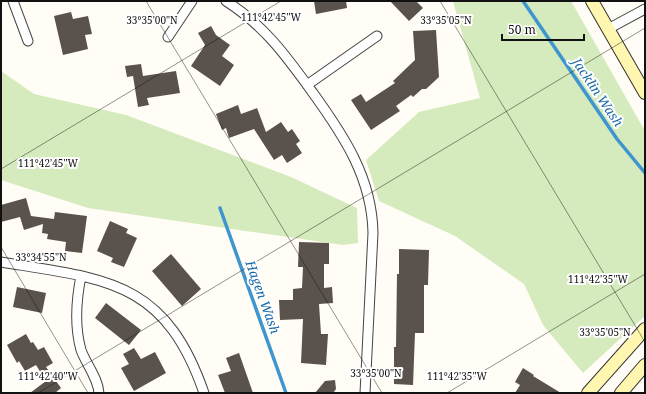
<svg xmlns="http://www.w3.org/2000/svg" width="646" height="394" font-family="'Noto Serif',serif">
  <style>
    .green { fill: #d5ebbd }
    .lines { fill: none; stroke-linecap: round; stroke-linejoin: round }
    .stream { stroke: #3f96cf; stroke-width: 3.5 }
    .building { fill: #5a524d }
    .street-casing { stroke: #444; stroke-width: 11 }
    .secondary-casing { stroke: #333; stroke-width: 14 }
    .street { stroke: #fff; stroke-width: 9 }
    .secondary { stroke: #fff6b0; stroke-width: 12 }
    .ticks { fill: none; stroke: #111; stroke-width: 1; stroke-opacity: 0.45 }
    .labels { text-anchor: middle; stroke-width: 4; stroke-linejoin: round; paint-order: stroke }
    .water-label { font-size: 13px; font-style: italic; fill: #1768a6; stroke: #fff }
    .ticks-label { font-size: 10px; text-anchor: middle; fill: #111; stroke: #fff; stroke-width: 4; stroke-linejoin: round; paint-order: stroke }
  </style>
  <rect width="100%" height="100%" fill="#fffdf5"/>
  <!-- green -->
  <path class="green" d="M453 1H571L645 131V316L583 373 543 325 524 284 455 236 379 201 366 160 419 112 480 98Z
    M1 71 34 94 126 115 291 177 357 208 358 243 343 245 88 208 1 180Z"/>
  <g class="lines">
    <!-- stream -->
    <path class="stream" d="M523 1 617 139 645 173
      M220 208 286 393"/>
  </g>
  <!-- building -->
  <path class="building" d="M314 1H346L347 8 316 14Z
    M390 1H416L423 8 409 21Z
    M71 12 73 19 88 16 92 34 85 35 88 49 63 55 54 16Z
    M211 26 216 35 230 45 222 56 234 65 220 86 191 66 205 45 198 33Z
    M436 30 439 77 426 89H422L413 97 411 95 396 106 400 111 371 130 351 100 361 94 366 102 395 83 393 81 415 60 413 31Z
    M141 64 143 76 176 71 180 93 147 98 149 105 138 107 133 76 127 77 125 66Z
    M238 105 241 114 257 108 266 132 281 122 288 132 292 129 300 141 296 144 302 153 287 163 282 155 274 160 254 129 229 138 226 128 222 130 216 114Z
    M26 198 31 216 54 219 55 212 87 216 82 253 65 251 66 242 47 239 48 234 42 233 43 224 24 230 20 217 1 222V205Z
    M110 221 128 229 126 233 137 238 124 267 111 262 113 258 97 251Z
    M299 242 329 243V264H324V288L332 287 333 303 319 304 321 334H328L326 365 301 363 303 319 280 320 279 300H293V289L302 288 303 267H298Z
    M399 249 429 250 428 285H424V333H415L413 385 394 384V347H396L397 274H399Z
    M171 254 201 289 182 306 152 271Z
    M17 287 46 293 42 313 13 307Z
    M106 303 141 330 129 345 95 318Z
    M26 334 31 343 33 342 38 350 44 347 53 363 46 367 61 388 55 393H30L46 381 36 365 25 371 19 361 17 363 7 345Z
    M134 348 141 359 155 352 166 373 134 391 121 368 129 364 123 354Z
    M239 353 253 393H225L218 375 231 371 226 358Z
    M523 368 534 375 533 376 561 393H515L520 385 515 382Z
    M335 380 336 389 333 393H315L325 381Z"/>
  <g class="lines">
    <defs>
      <path id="street" d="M13 1 28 41
        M226 1C265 26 287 57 313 93 344 136 372 178 373 233L365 393
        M608 29 645 9
        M168 37 192 1
        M307 85 377 36
        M1 262C106 279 165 280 204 393
        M81 276C76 301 74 325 81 350 86 364 98 378 99 393"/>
      <path id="secondary" d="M592 1 645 93
        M588 393 645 329
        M621 393 645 365"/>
    </defs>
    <!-- street casing -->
    <use href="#street" class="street-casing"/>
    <!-- secondary casing -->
    <use href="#secondary" class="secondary-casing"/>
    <!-- street -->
    <use href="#street" class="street"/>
    <!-- secondary -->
    <use href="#secondary" class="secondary"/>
  </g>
  <!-- ticks -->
  <path class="ticks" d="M146 1 382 393M440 1 645 342M1 169 281 1M1 247 88 393M38 393 645 28M447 393 645 274"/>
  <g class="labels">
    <!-- water labels -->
    <g class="water-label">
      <text transform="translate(598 92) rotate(56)" y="5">Jacklin Wash</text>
      <text transform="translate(263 297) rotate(70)" y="5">Hagen Wash</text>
    </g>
  </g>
  <g class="ticks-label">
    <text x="271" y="21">111°42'45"W</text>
    <text x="446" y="24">33°35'05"N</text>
    <text x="152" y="24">33°35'00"N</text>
    <text x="48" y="167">111°42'45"W</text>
    <text x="41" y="261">33°34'55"N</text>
    <text x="598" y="283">111°42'35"W</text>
    <text x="605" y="336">33°35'05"N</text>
    <text x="376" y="377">33°35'00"N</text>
    <text x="48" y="380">111°42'40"W</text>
    <text x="457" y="380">111°42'35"W</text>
  </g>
  <!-- border -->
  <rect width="646" height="394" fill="none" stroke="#111111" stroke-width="4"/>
  <!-- scale -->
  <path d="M502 34v6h82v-6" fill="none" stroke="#111111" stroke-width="2"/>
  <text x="508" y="34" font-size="12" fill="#111111" stroke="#ffffff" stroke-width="3" paint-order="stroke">50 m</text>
</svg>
